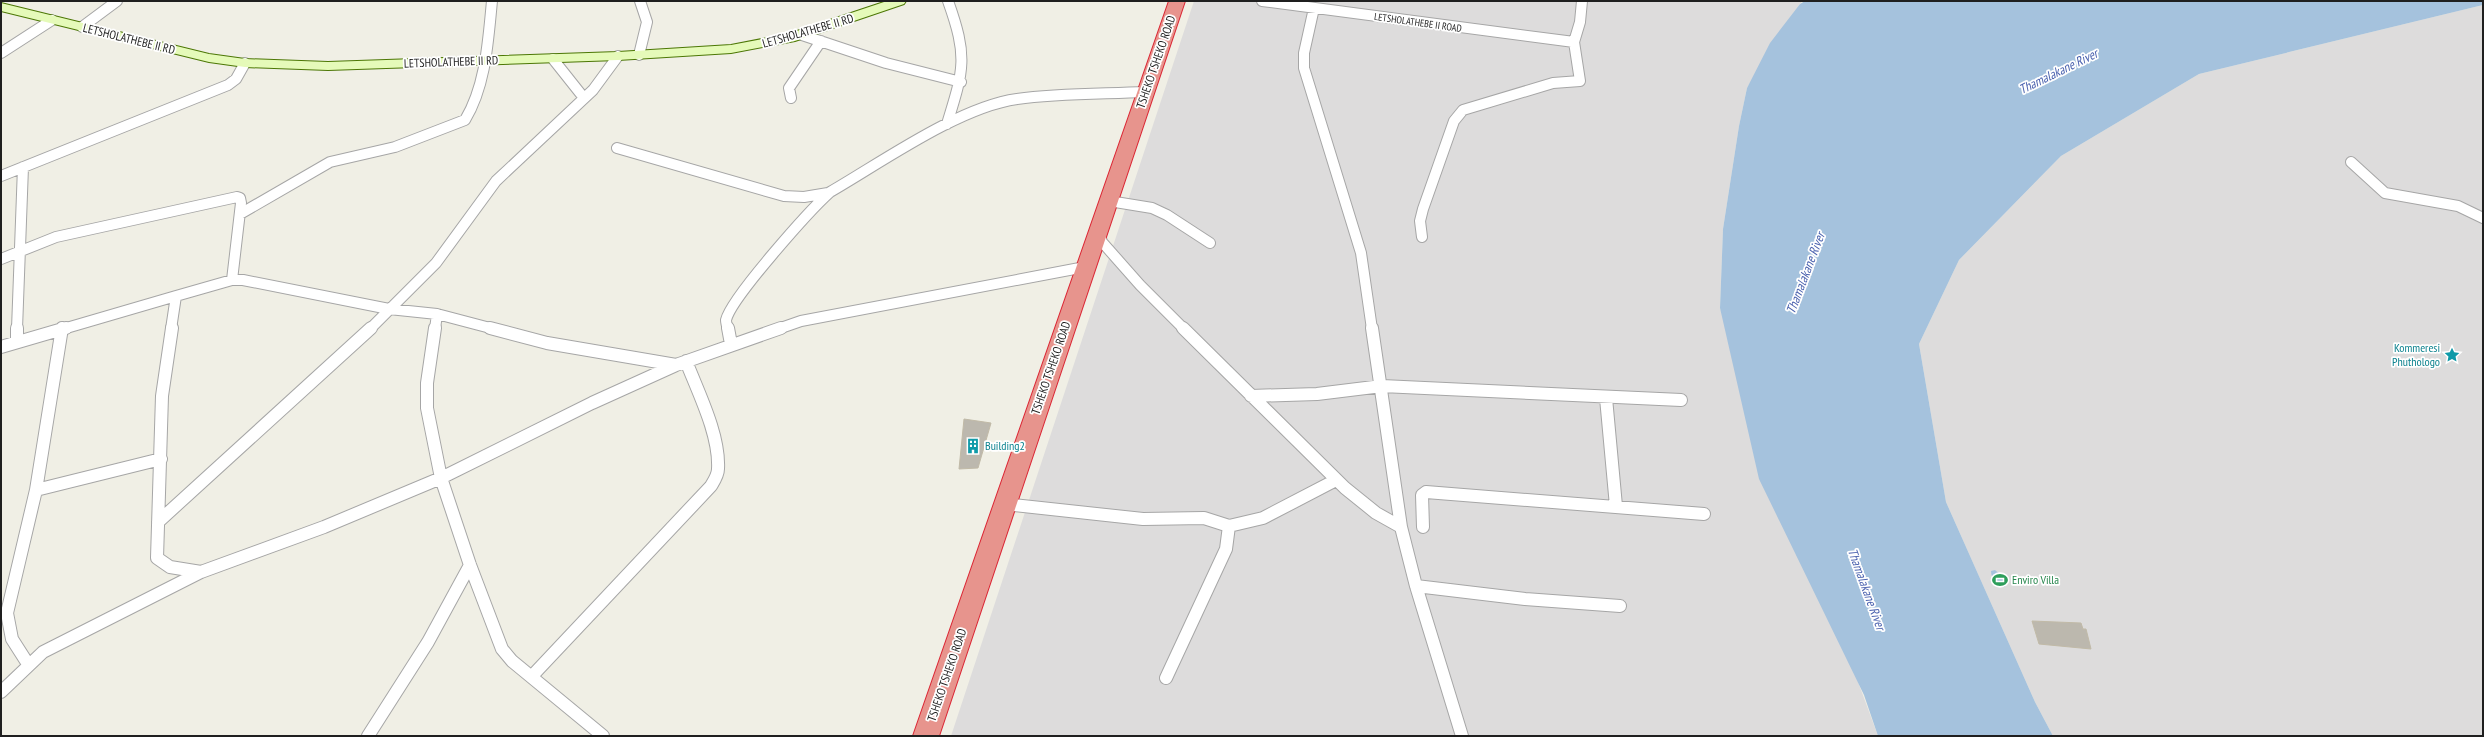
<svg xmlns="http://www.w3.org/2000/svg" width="2484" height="737" font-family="'PT Sans Narrow',sans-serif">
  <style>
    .residential { fill: #dddcdc }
    .water { fill: #a5c2dd }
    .building { fill: #bcb8ae; stroke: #c1baa7 }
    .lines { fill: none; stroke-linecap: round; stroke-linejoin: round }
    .street-far1-casing { stroke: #a6a6a6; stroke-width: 12 }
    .street-casing { stroke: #a6a6a6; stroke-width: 14 }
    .secondary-casing { stroke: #4c7705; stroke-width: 2 }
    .highway-casing { stroke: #db2533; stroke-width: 2 }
    .street-far1 { stroke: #fff; stroke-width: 10 }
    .street { stroke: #fff; stroke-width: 12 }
    .secondary { fill: #e5fab9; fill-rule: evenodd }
    .highway { fill: #e7948d; fill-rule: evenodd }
    .labels { text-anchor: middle; stroke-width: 3.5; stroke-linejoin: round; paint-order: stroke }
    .far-street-label { font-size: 10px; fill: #1f1f1f; stroke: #fff }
    .street-label { font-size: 12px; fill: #1f1f1f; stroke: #fff }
    .culture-label { font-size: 12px; fill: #0d838f; stroke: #fff; text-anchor: end }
    .leisure-label { font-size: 12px; fill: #27864d; stroke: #fff; text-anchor: start }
    .water-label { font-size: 13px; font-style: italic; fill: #4b62af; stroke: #fff }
  </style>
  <rect width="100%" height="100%" fill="#f0efe5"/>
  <!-- residential -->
  <path class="residential" d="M1194 1H1802L1747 88 1739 126 1723 229 1720 308 1878 736H951Z
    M2483 5V736H2053L2035 702 1946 502 1919 344 1959 260 2061 156 2199 74Z"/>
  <!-- water -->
  <path class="water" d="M1805 1H2483V5L2199 74 2061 156 1959 260 1919 344 1946 502 2035 702 2053 736H1878L1864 695 1759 479 1720 308 1723 229 1739 126 1747 88 1770 43 1800 4Z
    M1995 570 2004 578 2005 587C1997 587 1991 578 1991 571Z"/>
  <!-- building -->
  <path class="building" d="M964 419 991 423 978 468 959 469Z
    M2032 621 2081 623 2083 629H2086L2091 649 2039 644Z"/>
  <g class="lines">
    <defs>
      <path id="street-far1" d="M1262 1 1574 42
        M1314 8 1304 53V68L1361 253 1372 329
        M82 27 117 1
        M802 35 886 63 961 82
        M1 53 52 20
        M639 55 647 22 640 1
        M553 59 584 98
        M791 98 789 88 821 41
        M947 124C964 69 968 57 948 1
        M617 148 784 196 804 197 828 193
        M2351 162 2385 193 2458 206 2483 218
        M1 176 228 85 236 79 245 63
        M1109 201 1152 208 1167 215 1210 243
        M240 214 330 162 395 147 465 120C486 85 488 41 492 1
        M1099 230 1102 242 1140 285 1184 329
        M1422 237 1420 221 1423 209 1454 121 1463 110 1553 83 1580 81 1574 42 1580 22 1582 1
        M1 259 56 237 237 197 240 198 241 203 232 280
        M176 296 232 280H243L389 309 437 314 494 329
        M17 329 23 167
        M63 329 176 296 171 329
        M370 329 436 263 496 181 593 90 618 56
        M435 329 437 314
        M728 329C727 326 726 323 726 320 731 298 810 210 830 192 882 162 959 107 1017 99 1059 93 1103 94 1145 92
        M778 329 801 321 1085 267"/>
      <path id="street" d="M172 328 162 396 157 558 170 567 201 572
        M435 328 427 383V408L441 478 470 565 502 649 512 661 603 736
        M490 328 547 343 676 365
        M728 328 731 344
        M1183 328 1345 488 1376 513 1401 527
        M1372 328 1401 527 1416 586 1462 736
        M17 342V328
        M1 347 66 328
        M1251 396 1317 394 1382 386 1681 400
        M1606 398 1616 506
        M36 490 161 459
        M1004 504 1143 519 1204 518 1229 526 1263 518 1336 480
        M158 522 371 328
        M1423 527 1422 495 1426 492 1704 514
        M1416 586 1525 599 1620 606
        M28 664 12 639 7 613 36 490 62 328
        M532 676 711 486C714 481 718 475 718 469 720 435 698 392 686 361
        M1166 678 1226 549 1229 526
        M1 692 43 652 201 572 324 527 441 478 592 403 676 365 781 328
        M368 736 428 642 470 565"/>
      <path id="secondary" d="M887 1H906L904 4 795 41 731 53 618 60 328 70 245 67 209 62 1 11V3L209 54 245 59 328 62 618 52 731 45 788 34Z"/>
      <path id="highway" d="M1169 1H1185L939 736H913Z"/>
    </defs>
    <!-- street-far1 casing -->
    <use href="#street-far1" class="street-far1-casing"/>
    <!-- street casing -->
    <use href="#street" class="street-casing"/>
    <!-- secondary casing -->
    <use href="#secondary" class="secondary-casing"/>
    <!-- highway casing -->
    <use href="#highway" class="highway-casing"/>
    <!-- street-far1 -->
    <use href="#street-far1" class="street-far1"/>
    <!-- street -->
    <use href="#street" class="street"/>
    <!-- secondary -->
    <use href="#secondary" class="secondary"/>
    <!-- highway -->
    <use href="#highway" class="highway"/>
  </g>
  <!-- icons -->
  <defs>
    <symbol id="sight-bare" viewBox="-9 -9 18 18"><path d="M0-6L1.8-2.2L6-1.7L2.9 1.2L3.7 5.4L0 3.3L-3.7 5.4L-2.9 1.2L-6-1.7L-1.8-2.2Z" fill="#0f9aa8" stroke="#fff" stroke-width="2.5" paint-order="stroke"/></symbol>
    <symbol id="building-bare" viewBox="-9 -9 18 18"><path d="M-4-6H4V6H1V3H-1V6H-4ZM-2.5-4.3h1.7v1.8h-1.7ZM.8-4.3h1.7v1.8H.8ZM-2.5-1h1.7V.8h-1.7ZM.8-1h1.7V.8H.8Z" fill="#0f9aa8" stroke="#fff" stroke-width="2.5" paint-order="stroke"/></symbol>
    <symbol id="stadium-bare" viewBox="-9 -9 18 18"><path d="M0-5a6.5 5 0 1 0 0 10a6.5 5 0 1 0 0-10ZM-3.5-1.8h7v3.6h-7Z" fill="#2e9e5b" stroke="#fff" stroke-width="2.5" paint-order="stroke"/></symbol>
  </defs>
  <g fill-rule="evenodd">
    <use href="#sight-bare" x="2441" y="344" width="22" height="22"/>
    <use href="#building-bare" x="962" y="435" width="22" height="22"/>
    <use href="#stadium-bare" x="1989" y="569" width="22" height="22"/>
  </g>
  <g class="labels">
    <!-- far-street labels -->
    <g class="far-street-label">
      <text transform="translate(1418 22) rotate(8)" y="4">LETSHOLATHEBE II ROAD</text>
    </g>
    <!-- street labels -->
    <g class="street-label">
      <text transform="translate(808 31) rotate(-16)" y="4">LETSHOLATHEBE II RD</text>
      <text transform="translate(129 39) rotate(14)" y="4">LETSHOLATHEBE II RD</text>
      <text transform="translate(451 62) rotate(-2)" y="4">LETSHOLATHEBE II RD</text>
      <text transform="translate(1156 62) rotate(-71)" y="4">TSHEKO TSHEKO ROAD</text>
      <text transform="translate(1051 368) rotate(-71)" y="4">TSHEKO TSHEKO ROAD</text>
      <text transform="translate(947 675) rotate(-71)" y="4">TSHEKO TSHEKO ROAD</text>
    </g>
    <!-- culture labels -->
    <g class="culture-label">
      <text x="2440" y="352">Kommeresi<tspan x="2440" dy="14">Phuthologo</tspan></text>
      <text x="985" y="450" text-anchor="start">Building2</text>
    </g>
    <!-- leisure labels -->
    <g class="leisure-label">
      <text x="2012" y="584">Enviro Villa</text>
    </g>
    <!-- water labels -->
    <g class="water-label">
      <text transform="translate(2058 71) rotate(-26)" y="5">Thamalakane River</text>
      <text transform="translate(1805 273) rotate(-69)" y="5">Thamalakane River</text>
      <text transform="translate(1867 589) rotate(70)" y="5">Thamalakane River</text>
    </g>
  </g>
  <!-- border -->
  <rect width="2484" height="737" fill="none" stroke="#1f1f1f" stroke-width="4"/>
</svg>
